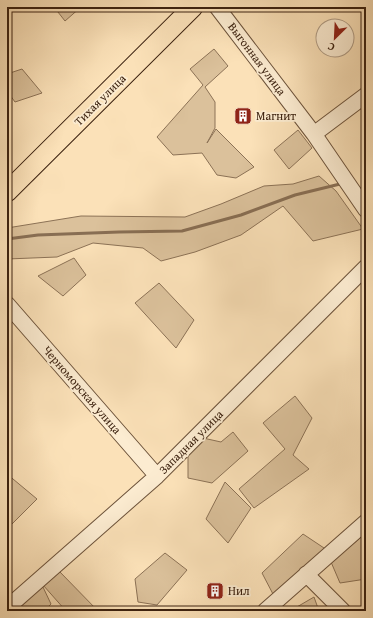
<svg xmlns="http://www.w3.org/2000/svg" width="373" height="618" font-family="'Gentium Book Plus',serif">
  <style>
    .green { fill: #dbc19b; stroke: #8c7256 }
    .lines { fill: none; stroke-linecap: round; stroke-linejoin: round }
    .stream { stroke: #886e53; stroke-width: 3 }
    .minor-casing { stroke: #6c523a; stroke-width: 17 }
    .major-casing { stroke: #3c2210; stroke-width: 21 }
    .minor { stroke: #fcecd1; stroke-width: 15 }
    .major { stroke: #fbe1b8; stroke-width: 19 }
    .labels { text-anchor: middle; stroke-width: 3.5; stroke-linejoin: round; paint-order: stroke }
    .street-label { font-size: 12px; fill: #3c2210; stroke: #fcecd1 }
    .poi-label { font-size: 12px; fill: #3c2210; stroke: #fcecd1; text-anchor: start }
  </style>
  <rect width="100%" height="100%" fill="#fbe1b8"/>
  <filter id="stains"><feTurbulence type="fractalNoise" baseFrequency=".005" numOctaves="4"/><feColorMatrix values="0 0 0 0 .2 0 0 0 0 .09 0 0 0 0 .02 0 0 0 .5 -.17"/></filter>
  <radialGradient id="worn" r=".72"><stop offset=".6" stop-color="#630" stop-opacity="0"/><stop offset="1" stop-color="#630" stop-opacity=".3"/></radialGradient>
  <!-- green -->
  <path class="green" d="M54 7H81L65 21Z
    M214 49 228 66 205 87 215 102V128L207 143 216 129 254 167 236 178 217 175 202 153 173 155 157 137 203 85 190 69Z
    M22 69 42 93 15 102 7 91V74Z
    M298 130 312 148 289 169 274 150Z
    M319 176 336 191 363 229 313 241 283 206 241 235 195 252 161 261 143 248 93 243 57 257 7 259V228L81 216 185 217 221 204 264 186 293 184Z
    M74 258 86 275 63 296 38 276Z
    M159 283 194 320 176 348 135 303Z
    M295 396 312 418 293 455 309 469 254 508 239 489 285 449 263 423Z
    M233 432 248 451 212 483 188 478V452L203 438 221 442Z
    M7 474 37 499 7 529Z
    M225 482 251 508 228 543 206 519Z
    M366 533V579L340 583 331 562Z
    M303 534 327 550 274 596 262 573Z
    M165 553 187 570 157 605 138 602 135 579Z
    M59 571 98 611H66L43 585Z
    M42 585 51 604 44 611H15Z
    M314 597 319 611H290Z"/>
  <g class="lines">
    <!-- stream -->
    <path class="stream" d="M7 239 38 235 119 232 182 231 241 215 295 195 340 184"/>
    <defs>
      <path id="minor" d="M217 7 314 134 366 210
        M314 134 366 95
        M7 304 157 476
        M306 574 343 611
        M7 608 157 476 366 267
        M265 611 366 522"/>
      <path id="major" d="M7 192 193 7"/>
    </defs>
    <!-- minor casing -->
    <use href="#minor" class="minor-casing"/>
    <!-- major casing -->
    <use href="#major" class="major-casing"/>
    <!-- minor -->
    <use href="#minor" class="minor"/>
    <!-- major -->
    <use href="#major" class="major"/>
  </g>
  <!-- icons -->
  <defs>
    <symbol id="building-square" viewBox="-11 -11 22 22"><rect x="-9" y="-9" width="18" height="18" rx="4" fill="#8f2418" stroke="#fcecd1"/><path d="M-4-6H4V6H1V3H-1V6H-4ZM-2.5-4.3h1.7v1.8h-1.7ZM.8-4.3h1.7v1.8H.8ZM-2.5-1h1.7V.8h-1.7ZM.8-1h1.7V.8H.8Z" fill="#fff"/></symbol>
  </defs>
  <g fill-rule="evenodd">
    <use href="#building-square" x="233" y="106" width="20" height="20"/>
    <use href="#building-square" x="205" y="581" width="20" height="20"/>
  </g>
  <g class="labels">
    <!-- street labels -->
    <g class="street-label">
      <text transform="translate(257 59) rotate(53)" y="4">Выгонная улица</text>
      <text transform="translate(100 100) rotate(-45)" y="4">Тихая улица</text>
      <text transform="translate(82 390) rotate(49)" y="4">Черноморская улица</text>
      <text transform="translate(191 442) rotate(-45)" y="4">Западная улица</text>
    </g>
    <!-- poi labels -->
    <g class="poi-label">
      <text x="256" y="120">Магнит</text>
      <text x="228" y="595">Нил</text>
    </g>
  </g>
  <!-- margin -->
  <rect width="373" height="618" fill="none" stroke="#fbe1b8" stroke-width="24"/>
  <rect x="8" y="8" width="357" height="602" fill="none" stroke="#3c2210" stroke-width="2"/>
  <rect x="12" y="12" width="349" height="594" fill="none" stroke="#3c2210"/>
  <!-- north arrow -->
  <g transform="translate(335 38) rotate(204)"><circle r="19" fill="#fcecd1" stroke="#af9b84"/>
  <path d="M0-3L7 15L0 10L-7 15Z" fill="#8f2418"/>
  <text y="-6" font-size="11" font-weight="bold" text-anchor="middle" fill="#3c2210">С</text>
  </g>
  <rect width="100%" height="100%" filter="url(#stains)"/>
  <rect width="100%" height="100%" fill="url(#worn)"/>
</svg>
